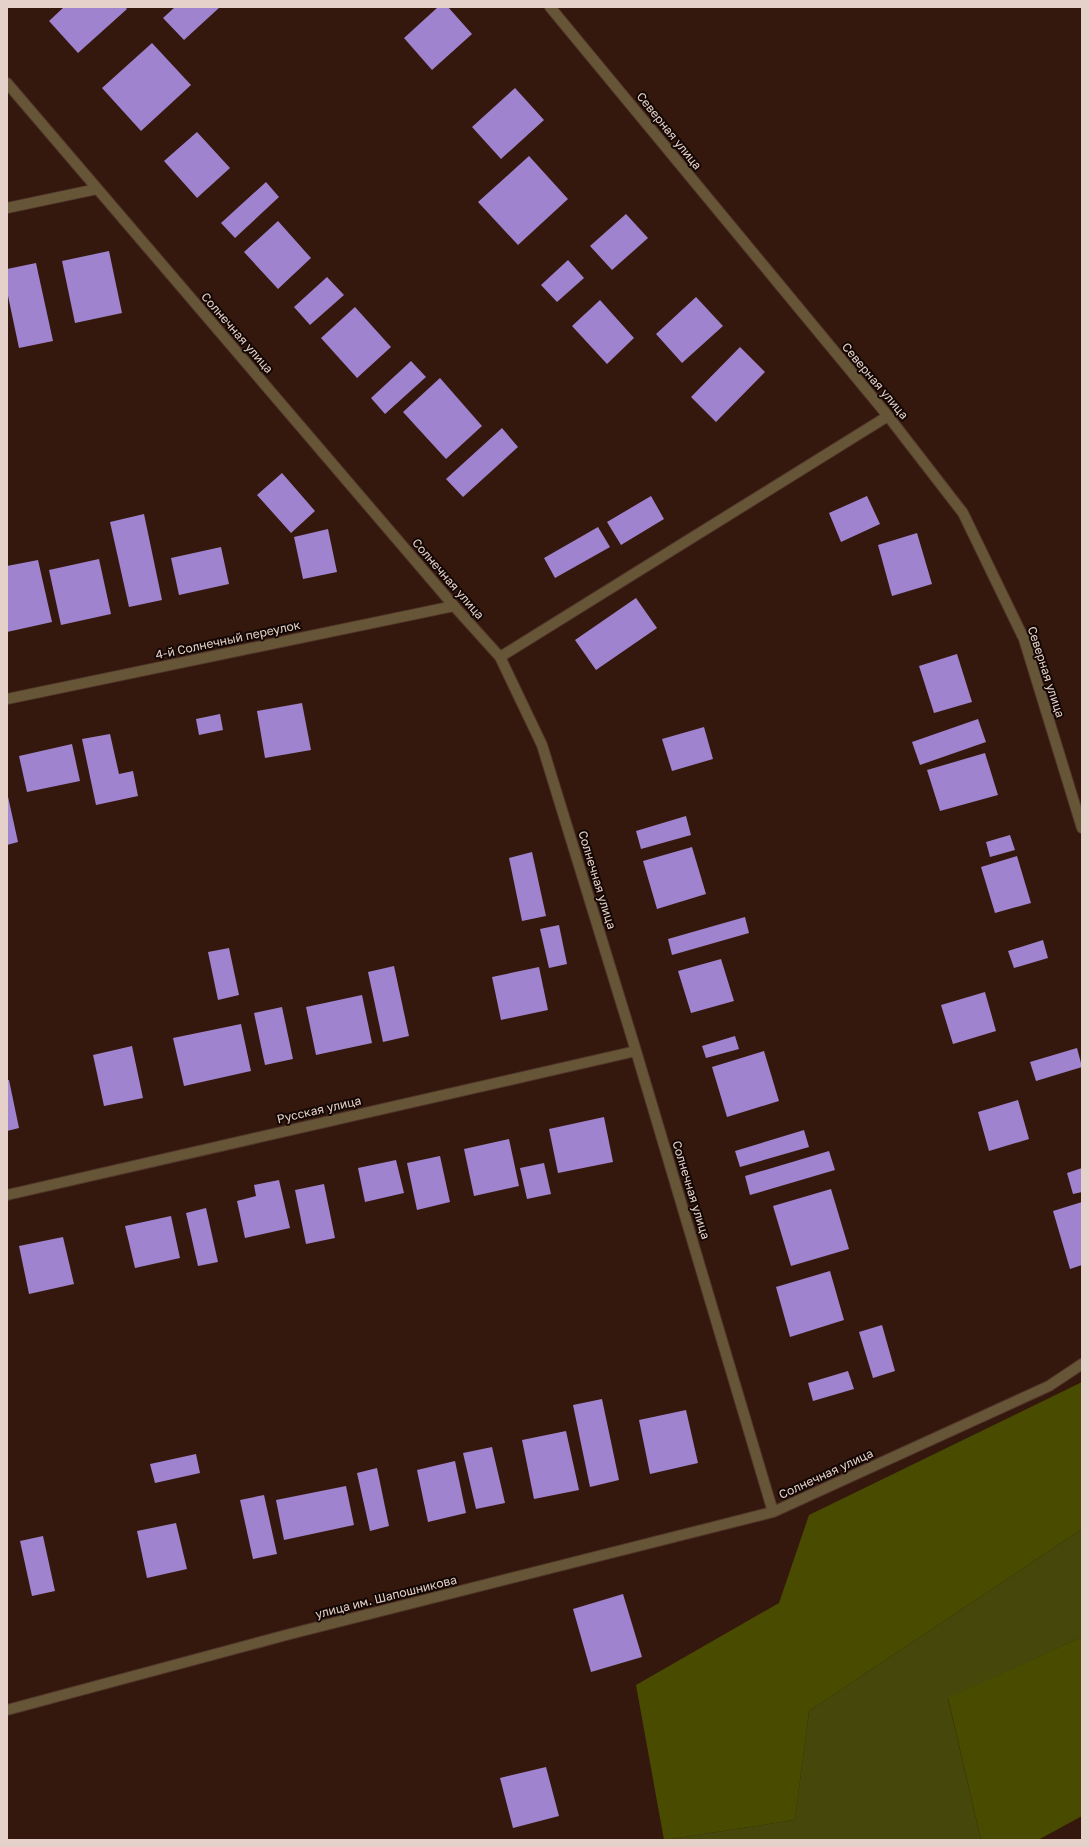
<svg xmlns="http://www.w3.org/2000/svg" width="1089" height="1847" font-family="'Golos Text',sans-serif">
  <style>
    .green { fill: #45480a }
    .forest { fill: #484b00 }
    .building { fill: #9f83ce }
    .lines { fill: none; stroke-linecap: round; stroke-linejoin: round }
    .street-casing { stroke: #51362b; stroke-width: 12 }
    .street { stroke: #665536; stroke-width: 10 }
    .labels { text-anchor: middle; stroke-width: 4; stroke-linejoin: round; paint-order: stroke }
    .street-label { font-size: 12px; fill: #e5d1c9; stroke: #130704 }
  </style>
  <rect width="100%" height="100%" fill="#35180d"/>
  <!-- green -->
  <path class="green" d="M1082 1529V1637L948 1699 981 1840H664L795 1820 809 1711Z"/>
  <!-- forest -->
  <path class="forest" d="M1082 1382V1529L809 1711 795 1820 664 1840 636 1685 779 1603 809 1515Z
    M1082 1637V1816L1038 1840H981L948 1698Z"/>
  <!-- building -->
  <path class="building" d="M64 7H125L127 9 78 53 49 21Z
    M175 7H220L184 40 163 18Z
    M438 7H448L472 34 432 70 404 38Z
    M152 43 191 85 141 131 102 88Z
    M515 88 544 120 501 159 472 127Z
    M197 132 230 168 197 198 164 161Z
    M529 156 568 199 518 245 478 202Z
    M266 182 279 197 235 238 221 223Z
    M626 214 648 238 612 270 590 246Z
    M278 221 311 258 278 289 244 252Z
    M109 251 122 313 75 323 62 261Z
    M568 260 584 278 557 302 541 285Z
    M36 263 53 341 19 348 7 291V269Z
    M327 277 344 295 310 325 294 307Z
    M696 297 723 326 682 363 656 334Z
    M600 300 634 338 607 364 572 326Z
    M355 307 391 347 357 378 321 338Z
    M740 347 765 372 716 422 691 397Z
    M411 361 426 377 385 414 371 398Z
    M440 378 482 426 446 459 403 412Z
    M502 428 518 447 463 497 446 479Z
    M282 473 315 511 291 533 257 495Z
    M651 496 664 519 621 545 607 522Z
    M867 496 880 524 841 542 829 513Z
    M144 514 162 600 129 607 110 522Z
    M598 527 610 547 555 578 544 558Z
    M328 529 337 572 303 579 294 537Z
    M917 533 932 584 892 596 878 545Z
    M221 547 229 584 179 595 171 558Z
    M99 559 111 614 61 625 49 570Z
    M38 560 52 622 7 632V566Z
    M636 598 657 628 596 670 575 640Z
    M957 654 972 702 934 713 919 666Z
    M302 703 311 750 265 758 257 711Z
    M220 714 223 730 199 735 196 719Z
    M978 719 986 742 920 765 912 742Z
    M704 727 713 759 672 771 662 739Z
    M110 734 119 774 133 771 138 796 96 805 82 739Z
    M72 744 80 781 27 792 19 756Z
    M985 753 998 795 940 811 927 770Z
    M7 792 18 842 7 845Z
    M686 816 691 835 641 849 636 831Z
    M1010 835 1015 850 990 857 986 842Z
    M692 847 706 894 657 909 643 861Z
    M532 852 546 916 522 921 509 858Z
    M1017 856 1031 903 995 913 981 867Z
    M745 917 749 933 672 955 668 939Z
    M559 925 567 964 549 968 540 929Z
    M1043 940 1048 958 1014 968 1008 951Z
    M229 948 239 995 218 1000 208 952Z
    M721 959 734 1001 691 1013 678 971Z
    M394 966 409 1036 383 1042 368 972Z
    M539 967 548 1010 501 1020 492 977Z
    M985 992 996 1031 953 1044 941 1005Z
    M362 995 372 1043 316 1055 306 1007Z
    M282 1007 293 1059 265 1065 254 1013Z
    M241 1024 251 1071 184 1086 173 1038Z
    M735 1036 739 1049 706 1058 702 1046Z
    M132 1046 143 1098 104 1106 93 1055Z
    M1077 1048 1082 1067 1036 1081 1030 1062Z
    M764 1051 779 1101 727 1117 712 1067Z
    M7 1080H9L19 1128 7 1131Z
    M1018 1100 1029 1139 989 1151 978 1112Z
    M604 1117 613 1162 558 1173 549 1129Z
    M804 1130 809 1147 740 1167 735 1151Z
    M509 1139 519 1186 474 1196 464 1149Z
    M829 1151 835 1170 750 1195 745 1176Z
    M440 1156 450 1202 417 1210 407 1163Z
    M396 1160 404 1193 365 1202 358 1168Z
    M544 1163 551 1194 527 1199 520 1168Z
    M1082 1168V1192L1073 1194 1067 1173Z
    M279 1180 290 1228 245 1238 237 1201 256 1196 254 1185Z
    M324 1184 335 1238 306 1244 295 1190Z
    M831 1189 849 1249 791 1266 773 1206Z
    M1082 1202V1265L1070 1269 1053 1211Z
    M206 1208 218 1262 198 1266 186 1213Z
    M171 1216 180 1258 135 1268 125 1226Z
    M63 1237 74 1284 29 1294 19 1246Z
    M830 1271 844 1320 790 1337 776 1287Z
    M882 1325 895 1371 873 1378 859 1332Z
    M848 1371 854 1389 813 1401 808 1383Z
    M602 1399 619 1480 590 1487 573 1405Z
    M686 1410 698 1463 650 1474 639 1420Z
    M566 1431 579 1490 534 1499 522 1440Z
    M492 1447 505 1503 476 1509 463 1453Z
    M196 1454 200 1473 155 1483 150 1464Z
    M455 1461 466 1513 428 1522 417 1470Z
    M377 1468 389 1526 370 1531 357 1473Z
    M346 1486 354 1525 284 1540 276 1500Z
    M264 1495 277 1554 253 1559 240 1500Z
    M176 1523 187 1569 147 1578 137 1531Z
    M43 1536 55 1591 32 1596 20 1541Z
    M623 1594 642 1657 591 1672 573 1609Z
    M546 1767 559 1816 513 1828 500 1778Z"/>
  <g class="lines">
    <defs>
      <path id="street" d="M550 7 888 416 963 513 1024 639 1082 828
        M7 83 454 606 500 657 542 745 636 1051 773 1512 1049 1386 1082 1364
        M7 208 97 189
        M500 657 888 416
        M7 699 454 606
        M7 1195 636 1051
        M7 1710 290 1634 773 1512"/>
    </defs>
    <!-- street casing -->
    <use href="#street" class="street-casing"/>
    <!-- street -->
    <use href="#street" class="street"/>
  </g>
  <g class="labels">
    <!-- street labels -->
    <g class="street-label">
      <text transform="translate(669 131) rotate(51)" y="4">Северная улица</text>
      <text transform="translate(237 333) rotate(49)" y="4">Солнечная улица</text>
      <text transform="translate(875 381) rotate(50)" y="4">Северная улица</text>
      <text transform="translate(448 579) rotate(49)" y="4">Солнечная улица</text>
      <text transform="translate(228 640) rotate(-12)" y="4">4-й Солнечный переулок</text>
      <text transform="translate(1046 672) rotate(72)" y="4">Северная улица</text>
      <text transform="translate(597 880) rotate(73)" y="4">Солнечная улица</text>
      <text transform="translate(319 1110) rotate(-13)" y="4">Русская улица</text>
      <text transform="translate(691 1190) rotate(73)" y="4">Солнечная улица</text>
      <text transform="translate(826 1474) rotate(-25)" y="4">Солнечная улица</text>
      <text transform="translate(386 1597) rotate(-14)" y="4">улица им. Шапошникова</text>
    </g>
  </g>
  <!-- border -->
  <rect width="1089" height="1847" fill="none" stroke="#e5d1c9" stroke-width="16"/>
</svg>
